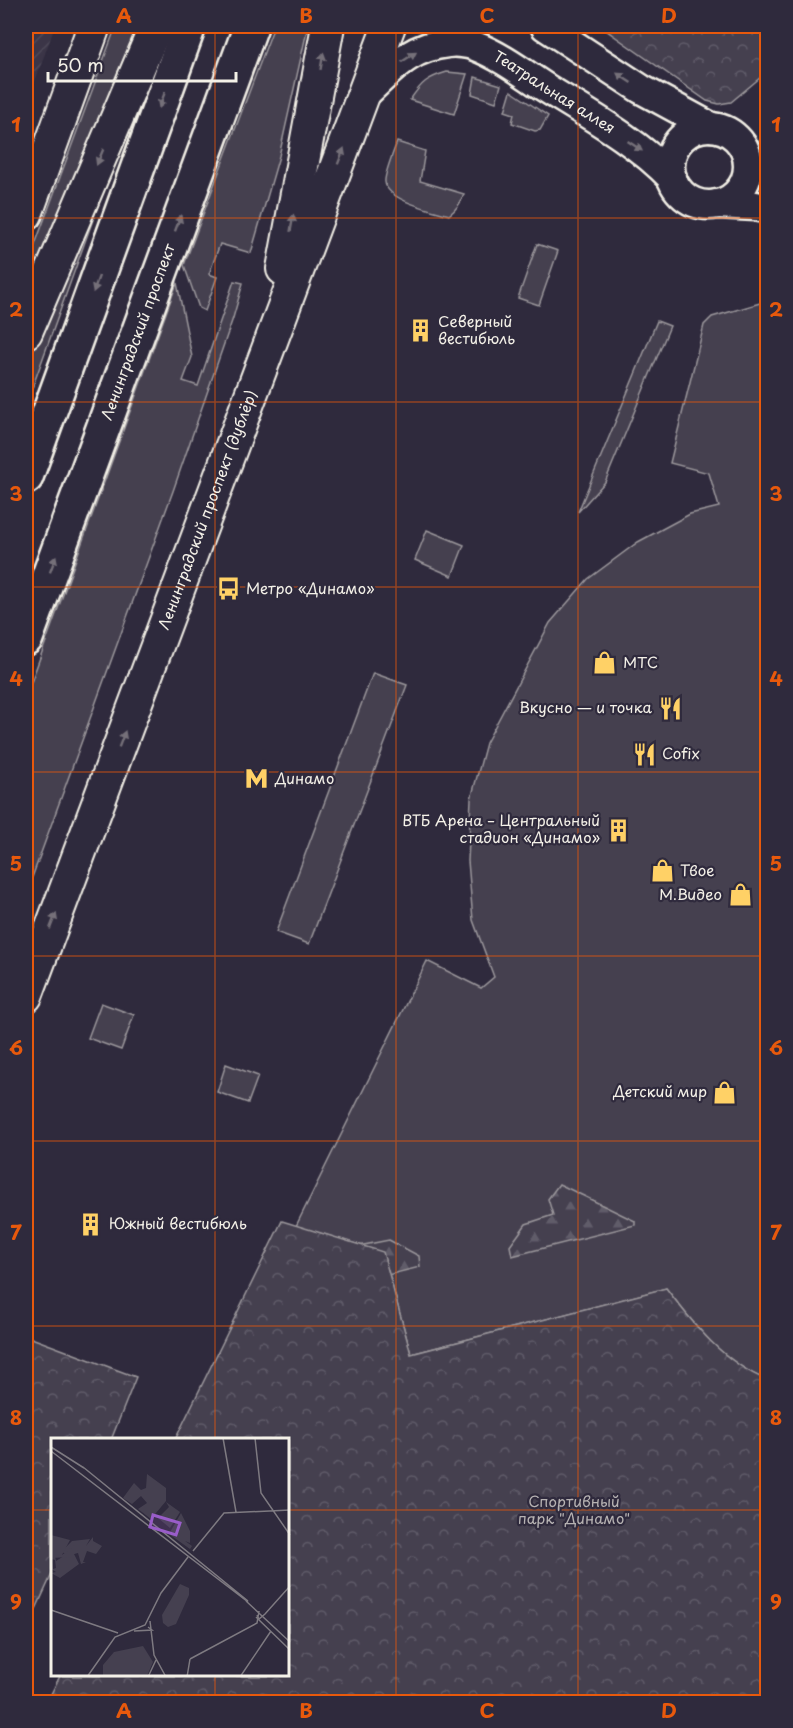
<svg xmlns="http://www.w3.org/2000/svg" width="793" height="1728" font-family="'Playpen Sans',sans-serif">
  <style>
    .industrial { fill: url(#industrial-furrows) }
    .grass { fill: #454050; stroke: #9c989c; stroke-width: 1.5 }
    .forest { fill: url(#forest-firs); stroke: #9c989c; stroke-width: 1.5 }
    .park { fill: url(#park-crowns); stroke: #9c989c; stroke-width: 1.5 }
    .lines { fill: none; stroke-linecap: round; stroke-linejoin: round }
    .tertiary-casing { stroke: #f4f1e8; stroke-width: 33 }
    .secondary-casing { stroke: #f4f1e8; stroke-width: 36 }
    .primary-casing { stroke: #f4f1e8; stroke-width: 38 }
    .tertiary { stroke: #2f2a3d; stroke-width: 28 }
    .secondary { stroke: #2f2a3d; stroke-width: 32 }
    .primary { stroke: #2f2a3d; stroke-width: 33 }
    .oneway { fill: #747079 }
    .grid { fill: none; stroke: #e8590c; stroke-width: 1.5; stroke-opacity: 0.55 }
    .labels { text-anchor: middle; stroke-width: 4.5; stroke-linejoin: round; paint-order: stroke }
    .street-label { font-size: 15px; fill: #f4f1e8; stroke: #2f2a3d }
    .poi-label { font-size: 15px; fill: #f4f1e8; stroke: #2f2a3d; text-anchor: start }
    .park-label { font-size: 15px; fill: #b7b3b3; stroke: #2f2a3d }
    .inset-road { fill: none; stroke: #7e7a81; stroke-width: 1.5 }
    .view { fill: #995dc9; fill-opacity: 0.15; stroke: #995dc9; stroke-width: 3 }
    .inset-edge { fill: none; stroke: #f4f1e8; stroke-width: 3 }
    .neatline { fill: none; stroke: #e8590c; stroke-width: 2 }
    .grid-label { font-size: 20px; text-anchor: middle; font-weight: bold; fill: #e8590c }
  </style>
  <defs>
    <pattern id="industrial-furrows" width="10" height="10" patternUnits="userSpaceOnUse" patternTransform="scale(1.5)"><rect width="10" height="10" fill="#3b3647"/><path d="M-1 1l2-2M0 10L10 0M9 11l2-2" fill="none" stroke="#4e4a59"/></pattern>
    <pattern id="forest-firs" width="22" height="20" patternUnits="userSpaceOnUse" patternTransform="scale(1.5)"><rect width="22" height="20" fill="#454050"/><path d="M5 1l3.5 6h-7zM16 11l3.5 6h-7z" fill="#605c69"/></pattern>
    <pattern id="park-crowns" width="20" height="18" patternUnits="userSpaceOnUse" patternTransform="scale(1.5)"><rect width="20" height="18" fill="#454050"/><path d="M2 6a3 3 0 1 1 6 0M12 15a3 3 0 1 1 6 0" fill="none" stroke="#605c69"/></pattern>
  </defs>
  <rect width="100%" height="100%" fill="#2f2a3d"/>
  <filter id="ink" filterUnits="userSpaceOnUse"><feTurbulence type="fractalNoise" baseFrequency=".0167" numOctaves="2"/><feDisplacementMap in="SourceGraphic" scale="12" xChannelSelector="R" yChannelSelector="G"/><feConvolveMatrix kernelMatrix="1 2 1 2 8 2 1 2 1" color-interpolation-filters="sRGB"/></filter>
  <g filter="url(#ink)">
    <!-- industrial -->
    <path class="industrial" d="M26 26H55L26 106Z"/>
    <!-- grass -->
    <path class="grass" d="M116 26H137L26 298V269Z
      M274 26H308L279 156 251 253 220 244 209 274 217 277 205 311 199 308 184 265Z
      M447 72 467 74 454 114 410 100C422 82 427 78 447 72Z
      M475 77 501 85 496 102 472 94Z
      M511 91 548 116 540 130 535 131 512 123 514 114 505 111Z
      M397 142 425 151 420 181 464 194C461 203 457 209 449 215 433 210 387 201 385 182 384 175 394 150 397 142Z
      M94 200 99 203 26 405V368Z
      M537 244 558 251 539 305 518 298Z
      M234 281 243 283 233 318 173 491 26 894V696L177 283 192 357 183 381 198 386Z
      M767 301V1380C724 1363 694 1325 666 1288L411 1354 383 1252 296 1226 427 961 481 988 494 977 473 920 468 861 471 799 486 743 550 623 588 579 638 542 690 514 719 507 709 473 670 463 704 325 712 317Z
      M657 321 670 326 605 482 578 512Z
      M427 530 464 545 452 576 415 560Z
      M373 673 407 685 309 944 276 932Z
      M101 1003 134 1015 121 1050 88 1038Z
      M226 1064 258 1076 248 1103 217 1092Z"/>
    <!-- forest -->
    <path class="forest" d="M559 1184 635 1221V1225L512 1256 510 1246 526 1224 553 1215 548 1199Z
      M389 1240 419 1256 420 1267 343 1286 359 1246Z"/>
    <!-- park -->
    <path class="park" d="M600 26H767V72L731 102 719 104 707 101Z
      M282 1221 383 1252 411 1354 666 1288C694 1325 724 1363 767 1380V1702H47L60 1676H288V1440H175Z
      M26 1336 136 1377 111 1440H52V1574L26 1631Z"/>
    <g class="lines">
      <defs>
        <g id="tertiary">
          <path d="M545 26 641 89 711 127"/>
          <path id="s1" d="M365 94C392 69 409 47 448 43 456 42 468 43 475 46 501 56 523 73 546 88 589 115 637 141 672 178"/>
          <circle cx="709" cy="166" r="39"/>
          <path d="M717 204 756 206 768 209"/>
        </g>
        <g id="secondary">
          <path d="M26 214 94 26"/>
          <path d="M283 269 328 26"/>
          <path d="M26 332 156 26"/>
          <path id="s2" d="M26 996 389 26"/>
        </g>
        <g id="primary">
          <path d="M26 477 189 26"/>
          <path id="s3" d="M26 638 251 26"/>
        </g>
      </defs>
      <!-- tertiary casing -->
      <use href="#tertiary" class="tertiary-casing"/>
      <!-- secondary casing -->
      <use href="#secondary" class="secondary-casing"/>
      <!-- primary casing -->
      <use href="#primary" class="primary-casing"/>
      <!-- tertiary -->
      <use href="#tertiary" class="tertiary"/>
      <!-- secondary -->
      <use href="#secondary" class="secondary"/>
      <!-- primary -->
      <use href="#primary" class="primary"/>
    </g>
    <!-- one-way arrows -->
    <defs><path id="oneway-solid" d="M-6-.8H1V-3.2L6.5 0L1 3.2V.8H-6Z" transform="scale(1.5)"/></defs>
    <g class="oneway">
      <use href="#oneway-solid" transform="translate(409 57) rotate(-33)"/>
      <use href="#oneway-solid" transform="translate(322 61) rotate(-80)"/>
      <use href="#oneway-solid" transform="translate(624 78) rotate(-146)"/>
      <use href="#oneway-solid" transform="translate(162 100) rotate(110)"/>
      <use href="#oneway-solid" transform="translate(635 146) rotate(34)"/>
      <use href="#oneway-solid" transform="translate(341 156) rotate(-69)"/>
      <use href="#oneway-solid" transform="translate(100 157) rotate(113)"/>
      <use href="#oneway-solid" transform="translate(178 223) rotate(-70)"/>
      <use href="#oneway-solid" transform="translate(292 223) rotate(-80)"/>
      <use href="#oneway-solid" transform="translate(96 284) rotate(110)"/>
      <use href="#oneway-solid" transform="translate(53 564) rotate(-70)"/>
      <use href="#oneway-solid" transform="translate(122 739) rotate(-69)"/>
      <use href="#oneway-solid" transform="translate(53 921) rotate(-69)"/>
    </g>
  </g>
  <!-- grid -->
  <path class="grid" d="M215 26V1440M396 26V1702M578 26V1702M26 218H768M26 402H768M26 587H768M26 772H768M26 956H768M26 1141H768M26 1326H768M26 1510H52M288 1510H768M215 1676V1702"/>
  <!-- icons -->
  <defs>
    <symbol id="building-bare" viewBox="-9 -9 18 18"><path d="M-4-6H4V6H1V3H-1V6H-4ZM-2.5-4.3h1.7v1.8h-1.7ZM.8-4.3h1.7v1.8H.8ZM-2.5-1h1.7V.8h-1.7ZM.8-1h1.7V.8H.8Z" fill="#ffd166" stroke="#2f2a3d" stroke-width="2.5" paint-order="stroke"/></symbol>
    <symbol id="bus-bare" viewBox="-9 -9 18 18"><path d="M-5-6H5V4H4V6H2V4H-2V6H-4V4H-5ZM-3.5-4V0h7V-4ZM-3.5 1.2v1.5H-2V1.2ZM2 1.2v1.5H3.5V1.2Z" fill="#ffd166" stroke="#2f2a3d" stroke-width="2.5" paint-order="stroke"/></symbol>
    <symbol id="shop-bare" viewBox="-9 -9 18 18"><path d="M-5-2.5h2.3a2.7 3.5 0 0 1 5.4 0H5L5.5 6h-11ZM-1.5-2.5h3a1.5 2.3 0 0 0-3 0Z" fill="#ffd166" stroke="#2f2a3d" stroke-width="2.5" paint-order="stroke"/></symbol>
    <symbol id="restaurant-bare" viewBox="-9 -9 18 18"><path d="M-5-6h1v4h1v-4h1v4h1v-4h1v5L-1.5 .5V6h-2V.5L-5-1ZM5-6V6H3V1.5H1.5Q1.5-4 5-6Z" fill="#ffd166" stroke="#2f2a3d" stroke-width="2.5" paint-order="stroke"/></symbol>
    <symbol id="metro-bare" viewBox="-9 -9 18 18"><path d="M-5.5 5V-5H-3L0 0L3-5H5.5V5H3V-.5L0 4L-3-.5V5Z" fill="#ffd166" stroke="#2f2a3d" stroke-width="2.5" paint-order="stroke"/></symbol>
  </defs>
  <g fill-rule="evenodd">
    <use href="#building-bare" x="404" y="314" width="33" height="33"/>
    <use href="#bus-bare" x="212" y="572" width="33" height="33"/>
    <use href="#shop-bare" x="588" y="646" width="33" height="33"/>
    <use href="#restaurant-bare" x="654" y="692" width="33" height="33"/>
    <use href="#restaurant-bare" x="628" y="738" width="33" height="33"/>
    <use href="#metro-bare" x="240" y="762" width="33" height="33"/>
    <use href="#building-bare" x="602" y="814" width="33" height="33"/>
    <use href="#shop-bare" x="646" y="854" width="33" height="33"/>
    <use href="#shop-bare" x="724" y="878" width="33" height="33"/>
    <use href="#shop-bare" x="708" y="1076" width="33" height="33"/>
    <use href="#building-bare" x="74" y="1208" width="33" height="33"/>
  </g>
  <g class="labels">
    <!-- street labels -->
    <g class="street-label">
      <text dy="5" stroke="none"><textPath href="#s1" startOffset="219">Театральная аллея</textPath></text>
      <text dy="5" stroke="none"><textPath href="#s3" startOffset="326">Ленинградский проспект</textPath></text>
      <text dy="5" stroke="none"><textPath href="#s2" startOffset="519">Ленинградский проспект (дублёр)</textPath></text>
    </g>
    <!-- poi labels -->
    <g class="poi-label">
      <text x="438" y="327">Cеверный<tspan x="438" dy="17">вестибюль</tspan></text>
      <text x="246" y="594">Метро «Динамо»</text>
      <text x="623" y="668">МТС</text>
      <text x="652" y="713" text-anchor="end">Вкусно — и точка</text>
      <text x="662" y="759">Cofix</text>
      <text x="275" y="784">Динамо</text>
      <text x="600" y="826" text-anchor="end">ВТБ Арена – Центральный<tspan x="600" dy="17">стадион «Динамо»</tspan></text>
      <text x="680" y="876">Твое</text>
      <text x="722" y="900" text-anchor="end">М.Видео</text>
      <text x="707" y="1097" text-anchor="end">Детский мир</text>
      <text x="109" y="1229">Южный вестибюль</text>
    </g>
    <!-- park labels -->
    <g class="park-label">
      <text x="574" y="1507">Спортивный<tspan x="574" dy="17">парк "Динамо"</tspan></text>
    </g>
  </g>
  <!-- overview -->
  <g transform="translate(51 1438)">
    <rect width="238" height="238" fill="#2f2a3d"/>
    <path d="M115 64 129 74 119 90 107 80 118 69ZM0 97 5 123 16 116 10 114 21 103 39 101 35 108 42 99V103L51 108 45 116 36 113 32 124H35L30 126 27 115 23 116 28 126 9 140 0 135 5 134 0 131 1 124 2 131 5 130 4 122 0 121ZM129 146 138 150V157L125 186 117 189 112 185 111 177Z" fill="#454050"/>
    <path d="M92 208 102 224 96 238H52V227L63 214Z" fill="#454050"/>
    <path d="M96 36 115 50V63L100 81 87 71 96 65 90 58 81 66 72 60 83 45 90 52 95 50ZM130 75 139 93V105L134 103 141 108 139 111 118 96ZM0 97 19 102 11 117 28 104 36 105 20 119 0 120Z" fill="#454050"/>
    <path class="inset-road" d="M172 0 185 74M204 0 210 55 239 97M0 9 33 30M0 13 197 164M32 29 197 163M142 113 173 75 239 72M195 163 239 204M0 172 67 195M206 177 208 181 214 176 239 148M205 179 239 212M99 183 103 217 115 239M83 193 101 192 97 189M139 221 206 185 208 173M36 239 64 199 94 187 110 155 137 119M97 239 105 222M136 239 139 221M189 239 220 193"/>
    <path class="view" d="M102 77 129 85 125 97 99 89Z"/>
    <rect width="238" height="238" class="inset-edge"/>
  </g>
  <!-- margin -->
  <rect width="793" height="1728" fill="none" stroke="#2f2a3d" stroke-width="66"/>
  <!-- scale -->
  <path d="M48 72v9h188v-9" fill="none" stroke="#f4f1e8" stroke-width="3"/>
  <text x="57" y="72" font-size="18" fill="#f4f1e8" stroke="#2f2a3d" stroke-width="4.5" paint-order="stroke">50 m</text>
  <rect x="33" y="33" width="727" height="1662" class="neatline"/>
  <g class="grid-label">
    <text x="124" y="23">A</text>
    <text x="306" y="23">B</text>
    <text x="487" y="23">C</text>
    <text x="669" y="23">D</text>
    <text x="16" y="132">1</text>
    <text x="776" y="132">1</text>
    <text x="16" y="317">2</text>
    <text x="776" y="317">2</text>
    <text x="16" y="501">3</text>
    <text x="776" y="501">3</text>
    <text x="16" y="686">4</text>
    <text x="776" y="686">4</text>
    <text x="16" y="871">5</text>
    <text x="776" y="871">5</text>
    <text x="16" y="1055">6</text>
    <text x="776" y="1055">6</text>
    <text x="16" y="1240">7</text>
    <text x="776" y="1240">7</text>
    <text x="16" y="1425">8</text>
    <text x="776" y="1425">8</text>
    <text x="16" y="1609">9</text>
    <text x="776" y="1609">9</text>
    <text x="124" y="1718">A</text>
    <text x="306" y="1718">B</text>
    <text x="487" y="1718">C</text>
    <text x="669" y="1718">D</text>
  </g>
</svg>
